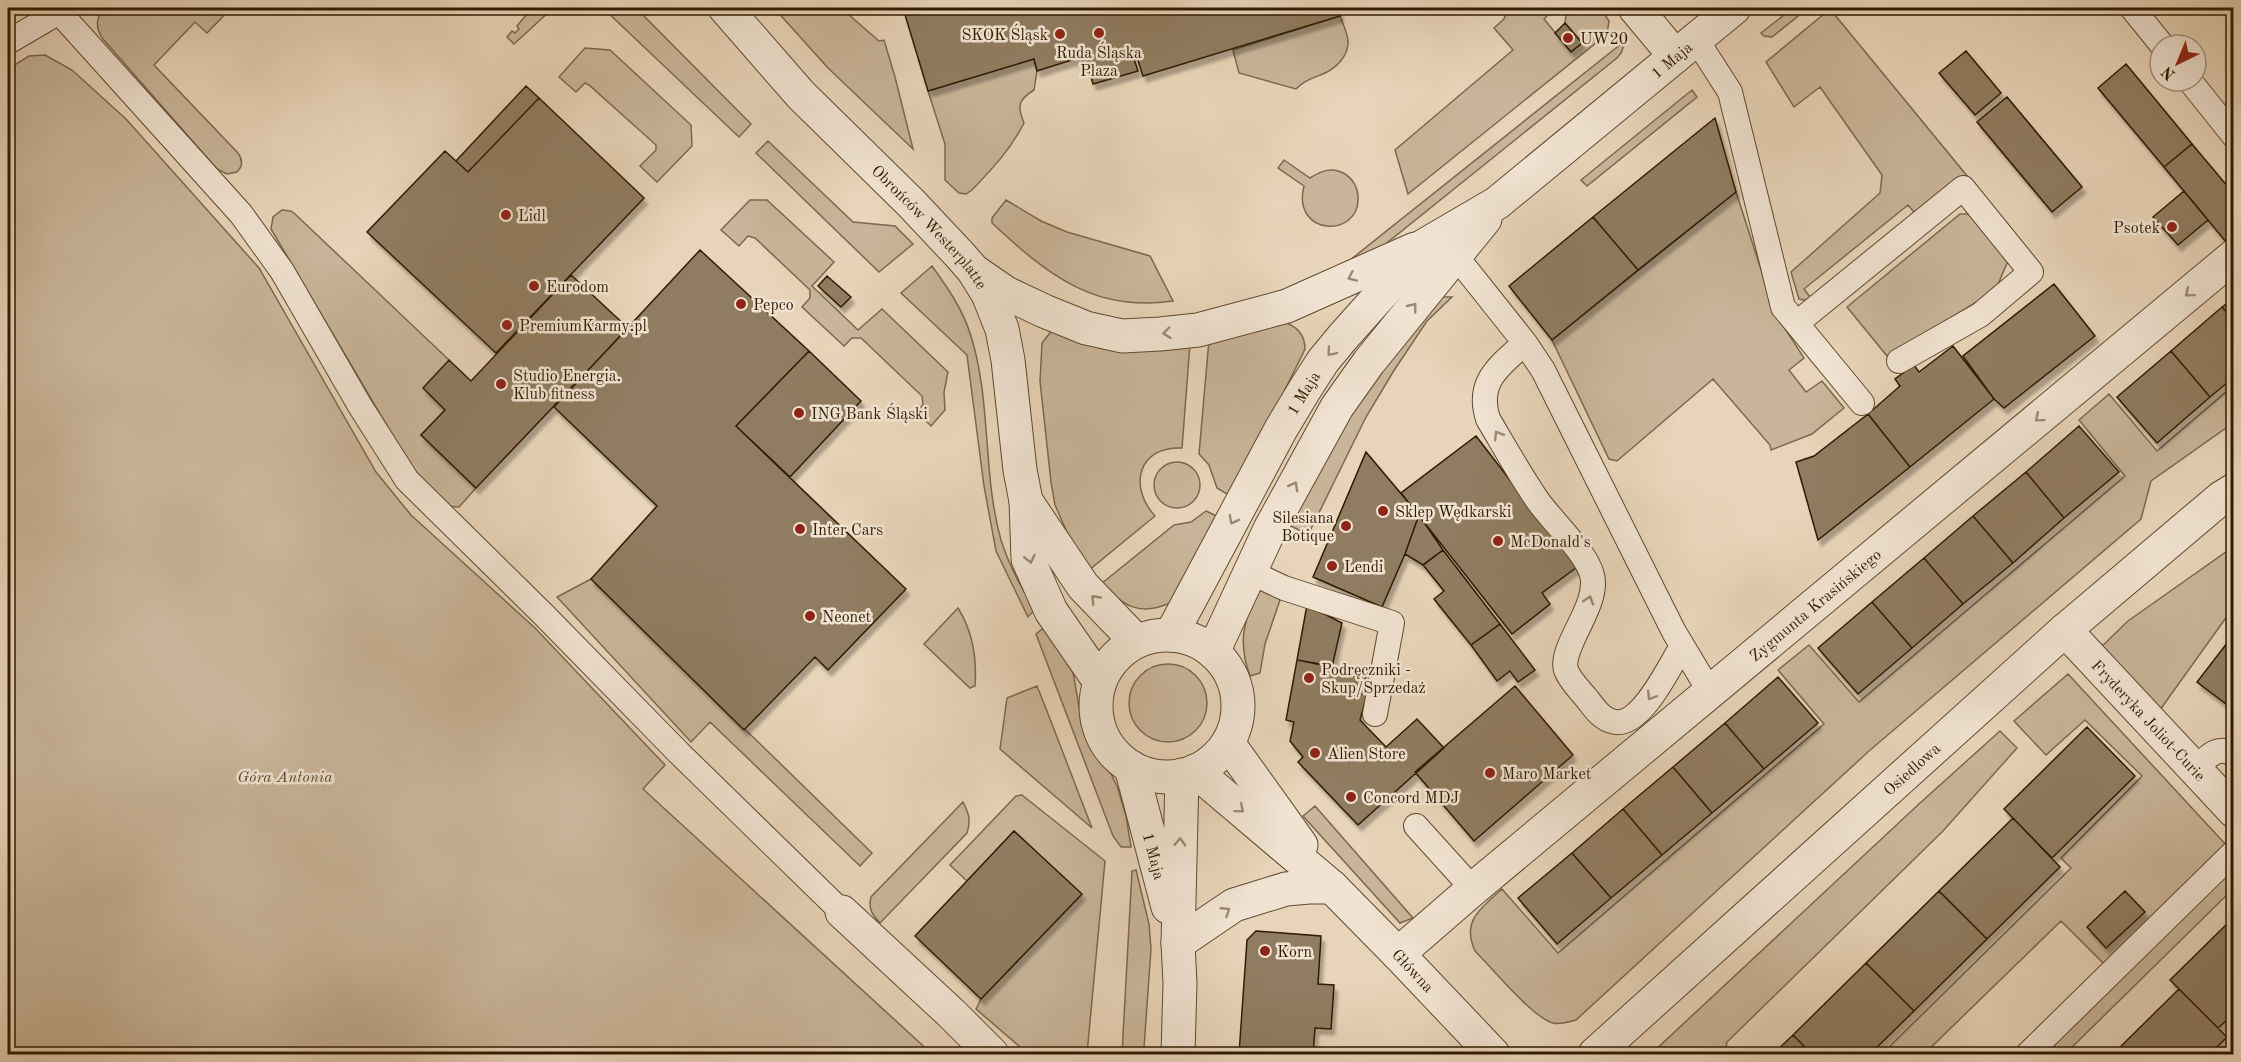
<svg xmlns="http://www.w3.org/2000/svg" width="2241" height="1062" font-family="'Old Standard TT',serif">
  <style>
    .green { fill: #c9b599; stroke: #7c684d; stroke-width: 1.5 }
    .building { fill: #907b60; stroke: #301b01; stroke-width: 1.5; filter: url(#shadow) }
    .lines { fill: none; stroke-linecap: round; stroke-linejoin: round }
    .service-casing { stroke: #5e492f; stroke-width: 26 }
    .minor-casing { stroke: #5e492f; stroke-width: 35 }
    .tertiary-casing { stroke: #5e492f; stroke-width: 35 }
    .service { stroke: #f0e3d1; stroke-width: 24 }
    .minor { stroke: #f0e3d1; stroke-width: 33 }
    .tertiary { stroke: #f0e3d1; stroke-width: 33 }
    .oneway { stroke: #9a8973 }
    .poi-dot { fill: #8f2418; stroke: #f0e3d1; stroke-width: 2 }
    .labels { text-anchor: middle; stroke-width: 5; stroke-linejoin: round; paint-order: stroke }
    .poi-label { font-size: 16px; fill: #301b01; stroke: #f0e3d1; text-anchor: start }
    .street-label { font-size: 16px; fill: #301b01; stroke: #f0e3d1 }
    .park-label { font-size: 16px; font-style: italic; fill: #5e492f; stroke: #f0e3d1 }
  </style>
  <defs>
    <filter id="shadow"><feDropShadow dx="3.5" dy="6" stdDeviation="1.5" flood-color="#0004"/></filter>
  </defs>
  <rect width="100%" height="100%" fill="#e8d4b8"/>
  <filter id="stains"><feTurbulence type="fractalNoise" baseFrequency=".00333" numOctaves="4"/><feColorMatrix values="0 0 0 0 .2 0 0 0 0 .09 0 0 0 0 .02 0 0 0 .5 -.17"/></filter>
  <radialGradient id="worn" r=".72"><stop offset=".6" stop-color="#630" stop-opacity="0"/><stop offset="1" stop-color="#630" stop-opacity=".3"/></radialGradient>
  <!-- green -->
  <path class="green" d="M107 8H231L207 33 195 22 154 65 238 153C243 160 243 166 237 172L227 174 217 169 103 39C95 28 95 15 107 8Z
    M520 8H547L550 11 514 44 507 37 512 31 515 33 519 29 517 26 527 14Z
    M605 8H636L751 124 739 137 604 9Z
    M774 8H841L879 41 884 40 895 77 913 149 828 68Z
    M1508 8H1555L1544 19 1571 52 1582 43 1565 23 1567 9 1570 8H1600L1609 21 1607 34 1408 194 1395 150 1513 50 1494 28 1504 19Z
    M1793 8H1808L1772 37 1764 36 1761 33Z
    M1830 9 1968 177 1918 217 1908 205 1804 289 1814 302 1799 299 1791 272 1880 193 1882 175 1820 87 1794 107 1766 62Z
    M1340 16C1343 24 1349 36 1348 44 1347 57 1336 68 1325 73 1314 78 1304 80 1296 89L1239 73 1233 50Z
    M1626 40 1621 53 1617 58 1373 254 1330 276Z
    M585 48 610 50 691 125 692 146 657 182 640 166 656 150V145L589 85 585 83 576 92 559 77Z
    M45 55 72 70 126 119 259 268 376 472 411 515 535 628 665 765 643 789 932 1054H8V69L29 56Z
    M1034 59 1037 71 1034 90C1018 100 1017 106 1024 123 1011 149 992 169 972 190L966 194 959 193 945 180V144L928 91Z
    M1692 90 1697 97 1587 186 1581 180Z
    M768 141 853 222 895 226 913 244 879 272 756 153Z
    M1284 160 1310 178C1321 171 1332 166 1345 174 1353 179 1358 188 1358 197 1360 239 1291 236 1304 186L1278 168Z
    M1736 192 1775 313 1804 358 1789 370 1806 392 1822 381 1844 408 1812 434 1771 450 1770 445 1713 379 1617 461 1609 459 1552 340Z
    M750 200H767L834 262 812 286 858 330 882 309 948 372 944 392 945 410 931 426 916 411 923 405 922 396 861 338H852L844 346 802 307 810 298V290L755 238 748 236 739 246 721 230Z
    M1006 200 1041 221 1067 232 1150 256 1173 301C1094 313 1047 274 992 223V218Z
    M282 210 291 211 295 214 449 360 445 410 421 435 476 488 459 507 447 506 416 475 271 229 273 217Z
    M1960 214H1971L2008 261 1995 291 1887 356 1847 307Z
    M932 266C947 287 962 308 970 333 992 400 982 473 1001 540 1009 565 1021 588 1035 609L1028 617 996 551 984 486 967 355 901 293Z
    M1441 297H1452L1427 321 1393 372 1366 417 1308 535 1287 524 1322 458 1378 370Z
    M1283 322C1297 326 1305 334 1305 349L1232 497 1217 488 1209 465 1199 454 1209 340Z
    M1052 330 1190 344 1182 448C1138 446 1128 486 1155 516L1089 570 1066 530 1055 505 1051 482 1040 381 1042 343Z
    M2233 386V423L2151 481 2141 519 1869 751 1576 1020C1569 1022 1560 1025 1553 1023 1533 1018 1491 967 1475 951 1461 921 1481 908 1502 889L1558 953 1824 724 1778 670 1809 645 1859 702 2125 476 2079 420 2109 394 2157 451Z
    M1154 485a23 23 0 1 1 46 0a23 23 0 1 1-46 0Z
    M1206 511 1221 518 1170 603C1138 617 1124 605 1101 584L1174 525 1191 522Z
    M2233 547V608L2157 714 2097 651 2128 621Z
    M591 579 872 853 860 866 710 722 691 742 557 597Z
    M1256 588 1281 597 1265 644 1260 673 1250 676C1237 641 1245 622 1256 588Z
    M958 608C973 632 977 659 975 686L970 688 924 644Z
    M1046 626 1073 672 1083 730 1094 754 1111 774 1117 786 1126 816 1131 847H1121L1113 836 1036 634Z
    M1129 703a39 39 0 1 1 78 0a39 39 0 1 1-78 0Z
    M2068 674 2228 847 2106 966 2061 921 1924 1054H1882L2071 868 2061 858 2142 776 2085 720 2046 755 2014 721Z
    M1037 686 1045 706 1092 828 1000 749 1007 698Z
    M2000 731 2017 748 1943 831 1727 1042 1725 1053 1727 1054H1651L1920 803Z
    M1022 795 1105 861 1087 1054H1031L1027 1053 976 1009 981 999 1081 895 1014 831 967 881 950 865 1016 796Z
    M963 802C969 813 971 821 967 833L880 923C872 914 868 909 871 897Z
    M1315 806 1413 918 1400 923 1303 816Z
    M2233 860V889L2065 1054H2036Z
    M1136 870 1149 924 1151 949 1144 1048 1140 1054H1122L1132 871Z"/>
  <!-- building -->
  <path class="building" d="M903 8H1338L1340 16 1143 76 1135 51 1132 53 1138 71 1093 84 1088 66 1084 68 1081 57 1037 71 1034 59 928 91Z
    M1565 23 1582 43 1571 52 1555 33Z
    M1966 51 2001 93 1975 115 1939 73Z
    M2126 64 2192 144 2164 167 2098 88Z
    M526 86 539 98 468 172 456 161Z
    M2007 97 2082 187 2052 212 1977 122Z
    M539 98 644 198 496 353 367 232 445 151 468 172Z
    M1715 118 1736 192 1638 270 1593 217Z
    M2192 144 2234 194V245L2231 248 2164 167Z
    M2184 191 2208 220 2178 245 2153 217Z
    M1593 217 1638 270 1552 340 1509 286Z
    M700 250 809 351 736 426 906 589 828 670 815 657 744 730 591 579 657 506 554 407Z
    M571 275 628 328 476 488 421 435 445 410 423 388 449 360 471 381Z
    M827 276 851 297 841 307 818 286Z
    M2054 284 2095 336 2004 408 1994 399 1963 356Z
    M2234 298V320L2222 307Z
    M2222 307 2234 320V377L2210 397 2171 351Z
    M1953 346 1994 399 1910 467 1868 414 1900 386 1895 379 1914 365 1919 372Z
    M809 351 861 401 790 477 736 426Z
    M2171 351 2210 397 2157 443 2117 397Z
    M1868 414 1910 467 1818 540 1796 462 1814 456Z
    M2079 426 2119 472 2064 518 2026 472Z
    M1476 436 1577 567 1542 593 1550 604 1512 634 1401 493Z
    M1366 452 1419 515 1405 554 1382 607 1313 577Z
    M2026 472 2064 518 2013 563 1973 516Z
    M1419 515 1443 550 1423 565 1405 554Z
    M1973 516 2013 563 1963 604 1924 558Z
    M1443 550 1500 624 1471 645 1434 599 1444 591 1423 565Z
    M1924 558 1963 604 1912 648 1872 602Z
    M1872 602 1912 648 1858 694 1818 648Z
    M1307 605 1342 623 1332 667 1297 660Z
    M1500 624 1535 670 1518 682 1510 671 1497 681 1471 645Z
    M2234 634V710L2197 682Z
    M1297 660 1367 672 1362 694H1367L1360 720 1386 747 1417 719 1444 748 1358 825 1298 762 1303 757 1290 741 1294 722 1286 720Z
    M1778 677 1818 723 1764 769 1725 723Z
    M1515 686 1573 755 1474 841 1415 772Z
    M1725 723 1764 769 1712 813 1673 767Z
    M2087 727 2135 776 2052 858 2004 809Z
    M1673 767 1712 813 1662 855 1623 809Z
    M1623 809 1662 855 1611 898 1572 853Z
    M2013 818 2060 867 1987 939 1939 891Z
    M1014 831 1082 894 981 999 915 936Z
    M1572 853 1611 898 1557 944 1518 898Z
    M1939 891 1987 939 1914 1011 1866 963Z
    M2125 891 2145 912 2106 948 2087 927Z
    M2234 917V1014L2218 1028 2170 980Z
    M1256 931 1321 936 1318 984 1334 985 1331 1029 1315 1028 1313 1054H1239L1247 940Z
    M1866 963 1914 1011 1870 1054H1812L1793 1035Z
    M2179 989 2227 1037 2210 1054H2113Z
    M1793 1035 1812 1054H1773Z"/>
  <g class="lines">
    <defs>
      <path id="service" d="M2132 8 2162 45
        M59 12 241 214 282 271 360 406 407 480 544 615 679 753 842 912
        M1696 39 1730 92 1783 307 1862 403
        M8 42 66 8
        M2190 81 2234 136
        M1455 255 1525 343 1543 370 1674 632 1710 692
        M1797 323 1963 188 2031 272 1980 315 1899 361
        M1525 343C1499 366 1476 382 1488 419 1504 446 1520 475 1538 501 1552 521 1586 552 1592 575 1600 605 1559 647 1566 670 1570 681 1581 691 1588 700 1595 709 1602 720 1615 722 1642 726 1669 667 1682 646
        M1250 572 1284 588 1392 623 1375 714
        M2194 770C2206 759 2217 743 2234 755
        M1416 826 1473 889
        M2028 1054 2234 852"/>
      <g id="minor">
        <path d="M1635 8 1675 56"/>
        <path id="s1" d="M2065 630 2234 811"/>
        <path d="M842 912 951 1013 992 1054"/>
        <path id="s2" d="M1398 954 1473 889 2234 256"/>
        <path id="s3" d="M1595 1054 2065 630 2221 498 2234 490"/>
      </g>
      <g id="tertiary">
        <path id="s4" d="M725 8 801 95 911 203 959 254 973 270 988 294 1002 329 1008 360 1020 470 1026 501 1028 559 1051 611 1100 682"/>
        <path d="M977 273 1006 293 1044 311 1086 328 1122 336 1160 334 1198 330 1287 306 1415 249"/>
        <path d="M1026 501 1083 586 1136 641"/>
        <path id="s5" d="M1171 635 1281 429 1305 389 1323 361 1342 338 1425 245 1497 203 1734 8"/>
        <circle cx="1167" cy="706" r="71"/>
        <path d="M1213 652 1270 529 1337 407 1369 362 1485 219"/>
        <path d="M1228 743 1301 845"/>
        <path id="s6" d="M1131 767 1168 907"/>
        <path id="s7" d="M1195 771 1332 887 1398 954 1493 1054"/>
        <path d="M1178 943 1234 905 1286 889 1309 887H1332"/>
        <path d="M1178 1054 1180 983 1178 943 1182 775"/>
      </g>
    </defs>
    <!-- service casing -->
    <use href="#service" class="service-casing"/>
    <!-- minor casing -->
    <use href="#minor" class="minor-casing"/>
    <!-- tertiary casing -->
    <use href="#tertiary" class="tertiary-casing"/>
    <!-- service -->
    <use href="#service" class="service"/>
    <!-- minor -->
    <use href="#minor" class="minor"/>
    <!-- tertiary -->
    <use href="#tertiary" class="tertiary"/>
  </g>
  <!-- one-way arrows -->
  <defs><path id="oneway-chevron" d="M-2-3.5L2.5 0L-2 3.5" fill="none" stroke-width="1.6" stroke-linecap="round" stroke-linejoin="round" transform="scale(1.5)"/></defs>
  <g class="oneway">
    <use href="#oneway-chevron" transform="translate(1352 277) rotate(156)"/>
    <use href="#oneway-chevron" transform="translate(2189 293) rotate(140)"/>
    <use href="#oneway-chevron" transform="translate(1413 307) rotate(-51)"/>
    <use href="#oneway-chevron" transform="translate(1167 333) rotate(174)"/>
    <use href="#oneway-chevron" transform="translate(1331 352) rotate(130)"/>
    <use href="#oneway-chevron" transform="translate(2039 418) rotate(140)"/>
    <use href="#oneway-chevron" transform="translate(1498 435) rotate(-122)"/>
    <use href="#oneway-chevron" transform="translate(1294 486) rotate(-61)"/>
    <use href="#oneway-chevron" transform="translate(1233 520) rotate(118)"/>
    <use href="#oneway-chevron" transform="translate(1030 559) rotate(77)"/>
    <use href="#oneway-chevron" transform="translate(1095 599) rotate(-134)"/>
    <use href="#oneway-chevron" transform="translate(1589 600) rotate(-72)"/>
    <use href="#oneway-chevron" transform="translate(1651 696) rotate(122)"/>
    <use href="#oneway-chevron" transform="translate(1240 809) rotate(40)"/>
    <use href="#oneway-chevron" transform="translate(1180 842) rotate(-88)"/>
    <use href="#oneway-chevron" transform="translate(1226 911) rotate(-33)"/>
  </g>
  <!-- markers -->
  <g class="poi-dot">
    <circle cx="1099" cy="33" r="6"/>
    <circle cx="1060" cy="34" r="6"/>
    <circle cx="1568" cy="38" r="6"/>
    <circle cx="506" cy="215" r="6"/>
    <circle cx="2172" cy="227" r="6"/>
    <circle cx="534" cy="286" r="6"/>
    <circle cx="741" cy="304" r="6"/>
    <circle cx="507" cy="325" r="6"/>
    <circle cx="501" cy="384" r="6"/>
    <circle cx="799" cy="413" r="6"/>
    <circle cx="1383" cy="511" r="6"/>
    <circle cx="1346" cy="526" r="6"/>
    <circle cx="800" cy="529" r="6"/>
    <circle cx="1498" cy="541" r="6"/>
    <circle cx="1332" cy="566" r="6"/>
    <circle cx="810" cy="616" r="6"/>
    <circle cx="1309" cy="678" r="6"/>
    <circle cx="1315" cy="753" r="6"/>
    <circle cx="1490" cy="773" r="6"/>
    <circle cx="1351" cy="797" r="6"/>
    <circle cx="1265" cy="951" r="6"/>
  </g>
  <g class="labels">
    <!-- poi labels -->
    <g class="poi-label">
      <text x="1048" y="40" text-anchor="end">SKOK Śląsk</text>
      <text x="1580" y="44">UW20</text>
      <text x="1099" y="58" text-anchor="middle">Ruda Śląska<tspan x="1099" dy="18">Plaza</tspan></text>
      <text x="518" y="221">Lidl</text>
      <text x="2160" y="233" text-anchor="end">Psotek</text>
      <text x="546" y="292">Eurodom</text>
      <text x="753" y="310">Pepco</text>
      <text x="519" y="331">PremiumKarmy.pl</text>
      <text x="513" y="381">Studio Energia.<tspan x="513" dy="18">Klub fitness</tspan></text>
      <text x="811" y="419">ING Bank Śląski</text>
      <text x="1395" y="517">Sklep Wędkarski</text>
      <text x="1334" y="523" text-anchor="end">Silesiana<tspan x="1334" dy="18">Botique</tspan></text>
      <text x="812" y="535">Inter Cars</text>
      <text x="1510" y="547">McDonald's</text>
      <text x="1344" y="572">Lendi</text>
      <text x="822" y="622">Neonet</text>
      <text x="1321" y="675">Podręczniki -<tspan x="1321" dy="18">Skup/Sprzedaż</tspan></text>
      <text x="1327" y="759">Alien Store</text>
      <text x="1502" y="779">Maro Market</text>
      <text x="1363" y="803">Concord MDJ</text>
      <text x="1277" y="957">Korn</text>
    </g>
    <!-- street labels -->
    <g class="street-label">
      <text dy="6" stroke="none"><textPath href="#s5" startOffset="777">1 Maja</textPath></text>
      <text dy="6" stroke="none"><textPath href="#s4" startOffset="300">Obrońców Westerplatte</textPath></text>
      <text dy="6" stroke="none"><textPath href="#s5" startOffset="276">1 Maja</textPath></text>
      <text dy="6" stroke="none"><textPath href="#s2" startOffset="544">Zygmunta Krasińskiego</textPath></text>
      <text dy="6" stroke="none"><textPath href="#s1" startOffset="123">Fryderyka Joliot-Curie</textPath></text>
      <text dy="6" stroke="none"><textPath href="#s3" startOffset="426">Osiedlowa</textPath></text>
      <text dy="6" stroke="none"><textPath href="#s6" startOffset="92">1 Maja</textPath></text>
      <text dy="6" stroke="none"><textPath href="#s7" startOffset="296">Główna</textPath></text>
    </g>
    <!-- park labels -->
    <g class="park-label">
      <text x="285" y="782">Góra Antonia</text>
    </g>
  </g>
  <!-- margin -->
  <rect width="2241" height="1062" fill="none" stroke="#e8d4b8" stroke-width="30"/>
  <rect x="9" y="9" width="2223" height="1044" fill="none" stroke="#301b01" stroke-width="3"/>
  <rect x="15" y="15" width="2211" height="1032" fill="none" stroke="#301b01" stroke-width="1.5"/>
  <!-- north arrow -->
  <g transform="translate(2178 63) rotate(223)"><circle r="28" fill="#f0e3d1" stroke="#a3937e" stroke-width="1.5"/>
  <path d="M0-4.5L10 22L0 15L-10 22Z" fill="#8f2418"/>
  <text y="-9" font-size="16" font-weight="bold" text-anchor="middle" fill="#301b01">N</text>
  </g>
  <rect width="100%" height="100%" filter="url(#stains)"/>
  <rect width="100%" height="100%" fill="url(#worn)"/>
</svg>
